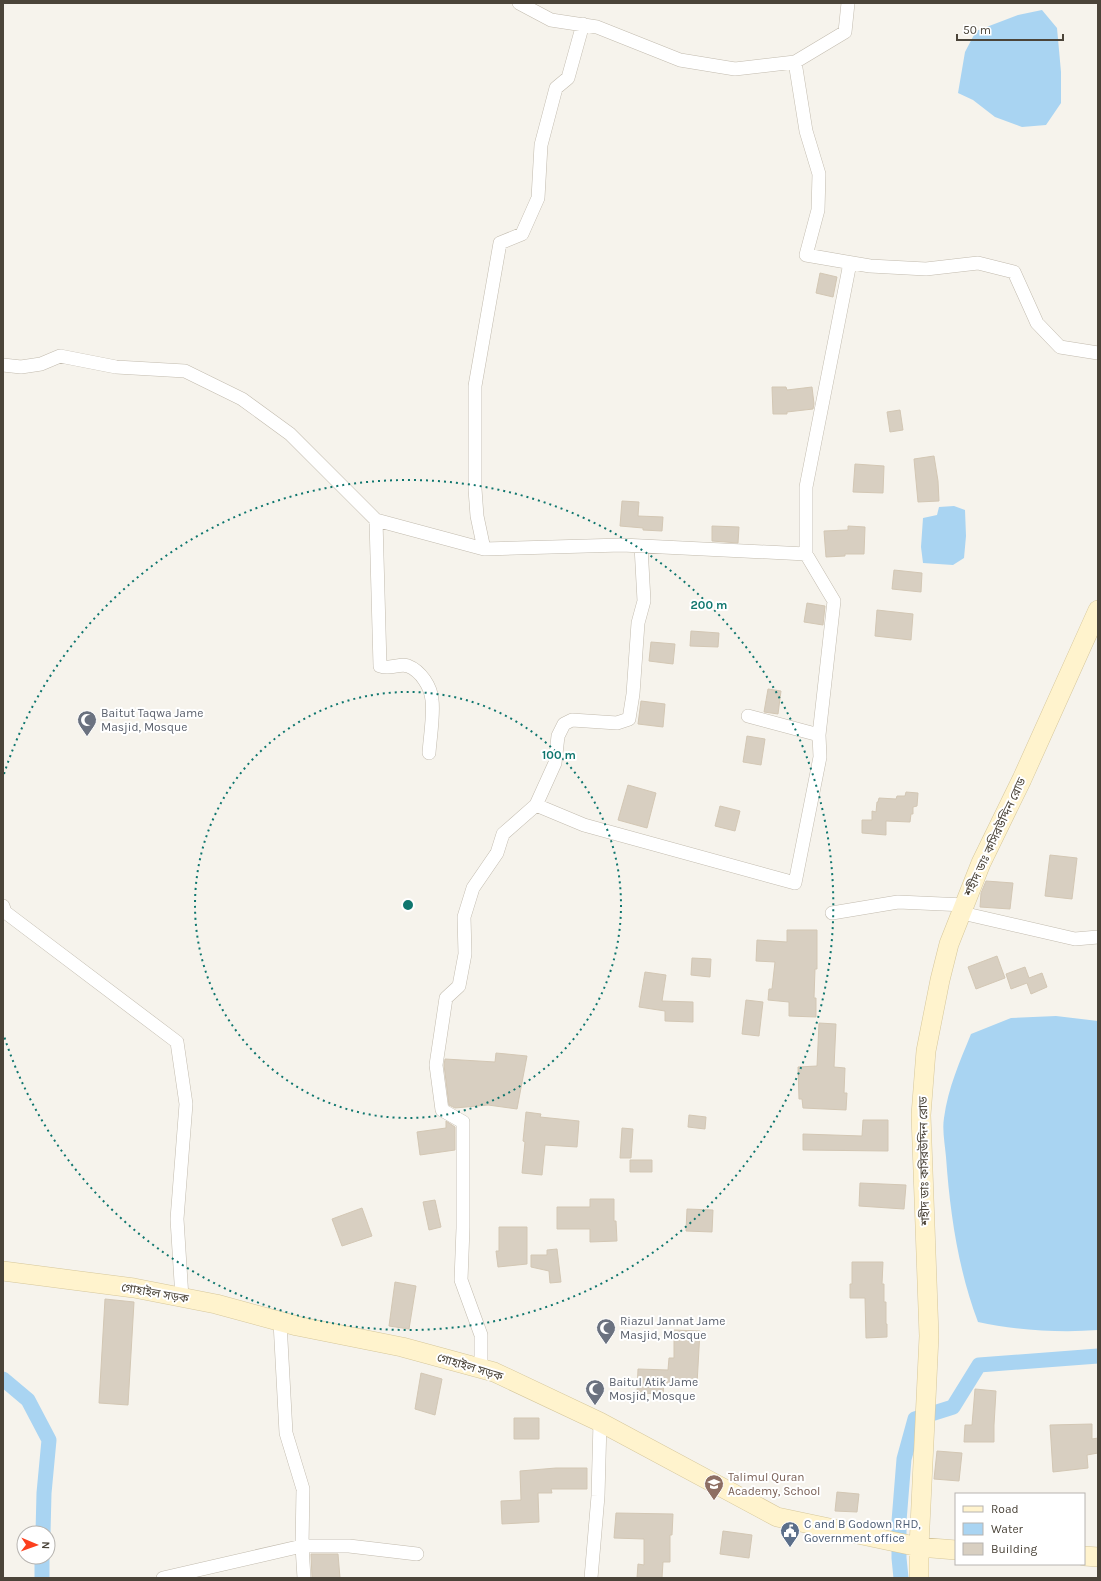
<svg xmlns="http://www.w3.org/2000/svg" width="1101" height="1581" font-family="Karla,'Noto Sans Bengali',sans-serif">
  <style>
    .water { fill: #a9d4f2 }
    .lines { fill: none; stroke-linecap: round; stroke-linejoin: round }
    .canal { stroke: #a9d4f2; stroke-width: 15 }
    .building { fill: #d8cfc1; stroke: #d3c7b4 }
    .street-casing { stroke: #c2bbae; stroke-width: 14 }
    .secondary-casing { stroke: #d6c79b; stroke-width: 20 }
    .street { stroke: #fff; stroke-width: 13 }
    .secondary { stroke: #fff3cd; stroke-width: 19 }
    .ring { fill: none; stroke: #0f766e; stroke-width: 2; stroke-dasharray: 2 4 }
    .labels { text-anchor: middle; stroke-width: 4; stroke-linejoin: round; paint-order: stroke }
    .worship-label { font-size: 12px; fill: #5b616d; stroke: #fff; text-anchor: start }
    .street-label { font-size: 12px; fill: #4b4439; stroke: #fff }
    .education-label { font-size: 12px; fill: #785e54; stroke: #fff; text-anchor: start }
    .service-label { font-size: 12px; fill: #4e5e75; stroke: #fff; text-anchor: start }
    .centre { fill: #0f766e; stroke: #fff; stroke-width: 2 }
    .ring-label { font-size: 12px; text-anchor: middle; font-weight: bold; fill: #0f766e; stroke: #fff; stroke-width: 4; stroke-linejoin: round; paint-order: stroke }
  </style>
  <rect width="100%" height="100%" fill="#f6f3ec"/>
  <!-- water -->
  <path class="water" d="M1042 10 1057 28 1061 72V103L1046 125 1022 127 995 117 973 100 958 93 965 52 976 31 1018 15Z
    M954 506 965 510 966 536 964 558 953 565 923 563 921 547 923 518 937 515 939 507Z
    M1056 1016 1098 1021V1330C1059 1333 1015 1330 978 1322 958 1269 950 1213 946 1157 945 1145 942 1130 944 1118 948 1088 960 1061 971 1034L1011 1018Z"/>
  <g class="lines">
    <!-- canal -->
    <path class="canal" d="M3 1379 28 1400 49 1440 44 1493 43 1533
      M42 1578V1557
      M901 1578 899 1558V1521L904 1459 915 1419 953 1407 979 1365 1098 1356"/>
  </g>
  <!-- building -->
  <path class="building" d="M820 273 837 277 833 297 816 293Z
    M772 387H786L787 390 812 387 814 404 813 409 787 412V414H773Z
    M900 410 903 430 890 432 887 412Z
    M934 456 938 481 939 501 918 502 914 459Z
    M855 464 884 466 883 493 853 492Z
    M622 501 639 502 638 516 663 517 662 531 643 530V528L620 526Z
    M712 526 739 527 738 543 712 541Z
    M848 526 865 527 864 554H845V556L826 557 824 531 848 530Z
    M894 570 922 573 921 592 892 589Z
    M807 603 825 606 823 625 804 622Z
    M877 610 913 614 911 640 875 636Z
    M691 631 719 633 718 647 690 646Z
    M651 642 675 644 673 664 649 661Z
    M768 689 781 691 778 714 764 712Z
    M641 701 665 704 663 727 638 724Z
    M747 736 765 739 761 765 743 762Z
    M628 785 656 793 647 828 618 820Z
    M906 792 918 793 917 806 913 807V814H911L910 822 886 821V835L862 833V820H872V811L876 812 877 802H878L879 798 896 799 897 796H905Z
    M720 806 740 811 735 831 715 826Z
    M1050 855 1077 858 1072 899 1045 896Z
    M986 881 1013 883 1010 909 980 907 981 893Z
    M787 930H817V969H815L814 998H816V1017L789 1016V1002L768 1000 769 989H772L775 962 756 961 757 940 787 942Z
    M997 956 1005 978 976 989 968 967Z
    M692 958 711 959 710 977 691 975Z
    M1025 967 1029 978 1042 973 1047 987 1031 994 1027 983 1011 989 1006 974Z
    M645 972 666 975 662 1001 693 1002V1022L665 1021V1011L639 1007Z
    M746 1000 763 1002 759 1036 742 1034Z
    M819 1023 836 1024 834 1067 845 1068 844 1093H847L846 1110 803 1108 802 1099H799L798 1067 817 1066Z
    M496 1053 527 1056 517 1109 488 1105 455 1108 449 1105 444 1065 445 1059 495 1062Z
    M526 1112 541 1114 540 1117 579 1121 577 1147 545 1145 542 1175 522 1173 525 1142 523 1141Z
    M689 1115 706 1117 705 1129 688 1127Z
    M863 1120H888V1151L803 1150V1134L862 1136Z
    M446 1121 455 1127V1150L420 1155 417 1132 446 1128Z
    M622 1128 633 1129 631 1158H620Z
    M630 1160H652V1172H630Z
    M860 1183 906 1185 904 1209 859 1206Z
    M590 1199H614V1221H616L617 1241 590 1242V1229H557V1207H590Z
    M435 1200 441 1227 429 1230 423 1202Z
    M362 1208 372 1236 342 1246 332 1219Z
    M687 1209 713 1210 712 1232 686 1231Z
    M499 1227H527V1264L498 1267 496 1251H499Z
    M557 1249 561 1282 550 1283 549 1271 531 1267V1255H547V1250Z
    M852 1262H883L882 1284H884V1302H886V1324H887V1337L866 1338 865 1298H850V1284H852Z
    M395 1282 416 1286 409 1329 389 1326Z
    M105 1299 134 1302 128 1405 99 1403Z
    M674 1330 700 1331 697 1384 664 1383 663 1394 637 1393 638 1369 668 1370 669 1358H674Z
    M421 1373 442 1379 435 1415 415 1409Z
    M975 1389 996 1391 994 1425V1442H964L965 1425H972Z
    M514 1418H539V1439H514Z
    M1092 1424V1439L1098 1438V1453L1087 1455 1088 1468 1053 1472 1050 1425Z
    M937 1451 962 1453 959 1481 934 1479Z
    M556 1468H587V1489H551L552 1493H538L539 1522 502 1524 501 1501 521 1500 520 1471Z
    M837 1492 859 1494 857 1512 835 1511Z
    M616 1513 673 1514 672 1535H670V1562H663L662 1578H637L638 1564 644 1565V1539L614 1538Z
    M723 1531 752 1535 749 1558 720 1554Z
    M311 1554H338L340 1578H312Z"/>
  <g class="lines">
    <defs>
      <path id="street" d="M519 3 551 20 597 27 680 60 735 69 795 62 845 32 848 3
        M795 62 806 131 819 174 818 210 806 255 870 266 926 269 978 263 1014 272 1037 323 1060 347 1098 353
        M3 365 21 367 41 364 60 356 116 367 185 371 242 399 290 434 376 520 484 549 622 545 806 554 834 601 819 735 820 757 795 883 584 825 536 805
        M376 520 380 666C391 670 399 663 408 666 421 671 431 687 432 700 434 714 430 738 429 753
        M484 549 477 516 475 489V386L500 243 522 234 538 198 541 145 556 88 568 78 583 24
        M806 554V487L850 263
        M748 716 819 735
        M3 906 5 912 177 1042 186 1104 177 1219 182 1298
        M832 913 898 902 965 905
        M962 913 1075 939 1098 937
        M280 1322 286 1433 303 1489 302 1546 304 1578
        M481 1369V1335L461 1280 463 1228V1122L442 1110 436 1065 446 998 459 986 465 954 464 917 473 888 497 853 503 834 536 805 555 763 558 736 564 724 572 720 617 723 629 719 633 694 638 623 644 601 641 546
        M163 1578 302 1546H349L417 1554
        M591 1578 598 1496 600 1422"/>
      <path id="secondary" d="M3 1271 134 1288 216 1304 297 1326 402 1347 494 1372 600 1422 777 1517 919 1547 956 1550
        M1084 1556 1098 1557
        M919 1578V1547L929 1336 921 1115 926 1051 940 980 949 944 981 863 1022 779 1098 610"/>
    </defs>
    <!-- street casing -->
    <use href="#street" class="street-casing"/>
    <!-- secondary casing -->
    <use href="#secondary" class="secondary-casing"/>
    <!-- street -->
    <use href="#street" class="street"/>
    <!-- secondary -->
    <use href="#secondary" class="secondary"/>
  </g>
  <!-- distance rings -->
  <g class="ring">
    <circle cx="408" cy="905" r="213"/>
    <path d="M4 774A425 425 0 1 1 4 1036"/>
  </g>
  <!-- icons -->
  <defs>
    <symbol id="mosque-pin" viewBox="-11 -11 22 30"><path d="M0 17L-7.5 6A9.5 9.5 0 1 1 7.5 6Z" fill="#6b7280" stroke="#fff"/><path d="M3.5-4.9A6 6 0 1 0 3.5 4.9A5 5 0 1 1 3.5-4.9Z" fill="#fff"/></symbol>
    <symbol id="school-pin" viewBox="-11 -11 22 30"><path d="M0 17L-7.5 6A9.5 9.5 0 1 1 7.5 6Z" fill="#8d6e63" stroke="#fff"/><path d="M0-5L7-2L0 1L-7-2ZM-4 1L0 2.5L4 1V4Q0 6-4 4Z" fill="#fff"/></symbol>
    <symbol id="civic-pin" viewBox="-11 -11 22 30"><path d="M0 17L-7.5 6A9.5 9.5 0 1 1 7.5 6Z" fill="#5c6f8a" stroke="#fff"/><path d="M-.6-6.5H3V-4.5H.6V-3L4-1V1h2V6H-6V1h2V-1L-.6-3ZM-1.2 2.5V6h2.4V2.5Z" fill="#fff"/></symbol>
  </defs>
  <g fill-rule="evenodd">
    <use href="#mosque-pin" x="76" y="709" width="22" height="30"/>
    <use href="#mosque-pin" x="595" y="1317" width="22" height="30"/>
    <use href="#mosque-pin" x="584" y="1378" width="22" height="30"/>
    <use href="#school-pin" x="703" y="1473" width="22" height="30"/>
    <use href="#civic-pin" x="779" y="1520" width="22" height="30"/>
  </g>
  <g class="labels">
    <!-- worship labels -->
    <g class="worship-label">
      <text x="101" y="717">Baitut Taqwa Jame<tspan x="101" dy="14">Masjid, Mosque</tspan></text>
      <text x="620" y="1325">Riazul Jannat Jame<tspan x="620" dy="14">Masjid, Mosque</tspan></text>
      <text x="609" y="1386">Baitul Atik Jame<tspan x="609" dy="14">Mosjid, Mosque</tspan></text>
    </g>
    <!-- street labels -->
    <g class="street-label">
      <text transform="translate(995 837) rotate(-65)" y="4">শহীদ ডাঃ কসিরউদ্দিন রোড</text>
      <text transform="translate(924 1161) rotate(-91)" y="4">শহীদ ডাঃ কসিরউদ্দিন রোড</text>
      <text transform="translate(155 1293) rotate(10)" y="4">গোহাইল সড়ক</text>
      <text transform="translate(470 1367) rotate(17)" y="4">গোহাইল সড়ক</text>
    </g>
    <!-- education labels -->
    <g class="education-label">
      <text x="728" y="1481">Talimul Quran<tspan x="728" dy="14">Academy, School</tspan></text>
    </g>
    <!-- service labels -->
    <g class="service-label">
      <text x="804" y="1528">C and B Godown RHD,<tspan x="804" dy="14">Government office</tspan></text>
    </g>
  </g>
  <circle cx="408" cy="905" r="6" class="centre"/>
  <g class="ring-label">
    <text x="709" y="609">200 m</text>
    <text x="559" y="759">100 m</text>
  </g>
  <!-- border -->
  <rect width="1101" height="1581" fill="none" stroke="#4b4439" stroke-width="8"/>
  <!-- legend -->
  <rect x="955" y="1493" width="130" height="72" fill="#ffffff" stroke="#b7b4b0"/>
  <rect x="963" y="1506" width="20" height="6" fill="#fff3cd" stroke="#b7b4b0"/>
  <text x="991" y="1513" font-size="12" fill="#4b4439">Road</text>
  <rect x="963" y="1523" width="20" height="12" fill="#a9d4f2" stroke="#b7b4b0"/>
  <text x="991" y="1533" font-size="12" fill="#4b4439">Water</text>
  <rect x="963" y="1543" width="20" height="12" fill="#d8cfc1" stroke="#b7b4b0"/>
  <text x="991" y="1553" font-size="12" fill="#4b4439">Building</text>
  <!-- north arrow -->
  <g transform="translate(36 1545) rotate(92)"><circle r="19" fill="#ffffff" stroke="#b7b4b0"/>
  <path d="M0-3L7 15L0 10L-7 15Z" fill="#fc3f1d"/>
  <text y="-6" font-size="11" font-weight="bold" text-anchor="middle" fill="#4b4439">N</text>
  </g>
  <!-- scale -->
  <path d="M957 34v6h106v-6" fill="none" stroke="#4b4439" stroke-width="2"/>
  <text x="963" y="34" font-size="12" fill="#4b4439" stroke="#ffffff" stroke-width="3" paint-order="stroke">50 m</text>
</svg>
